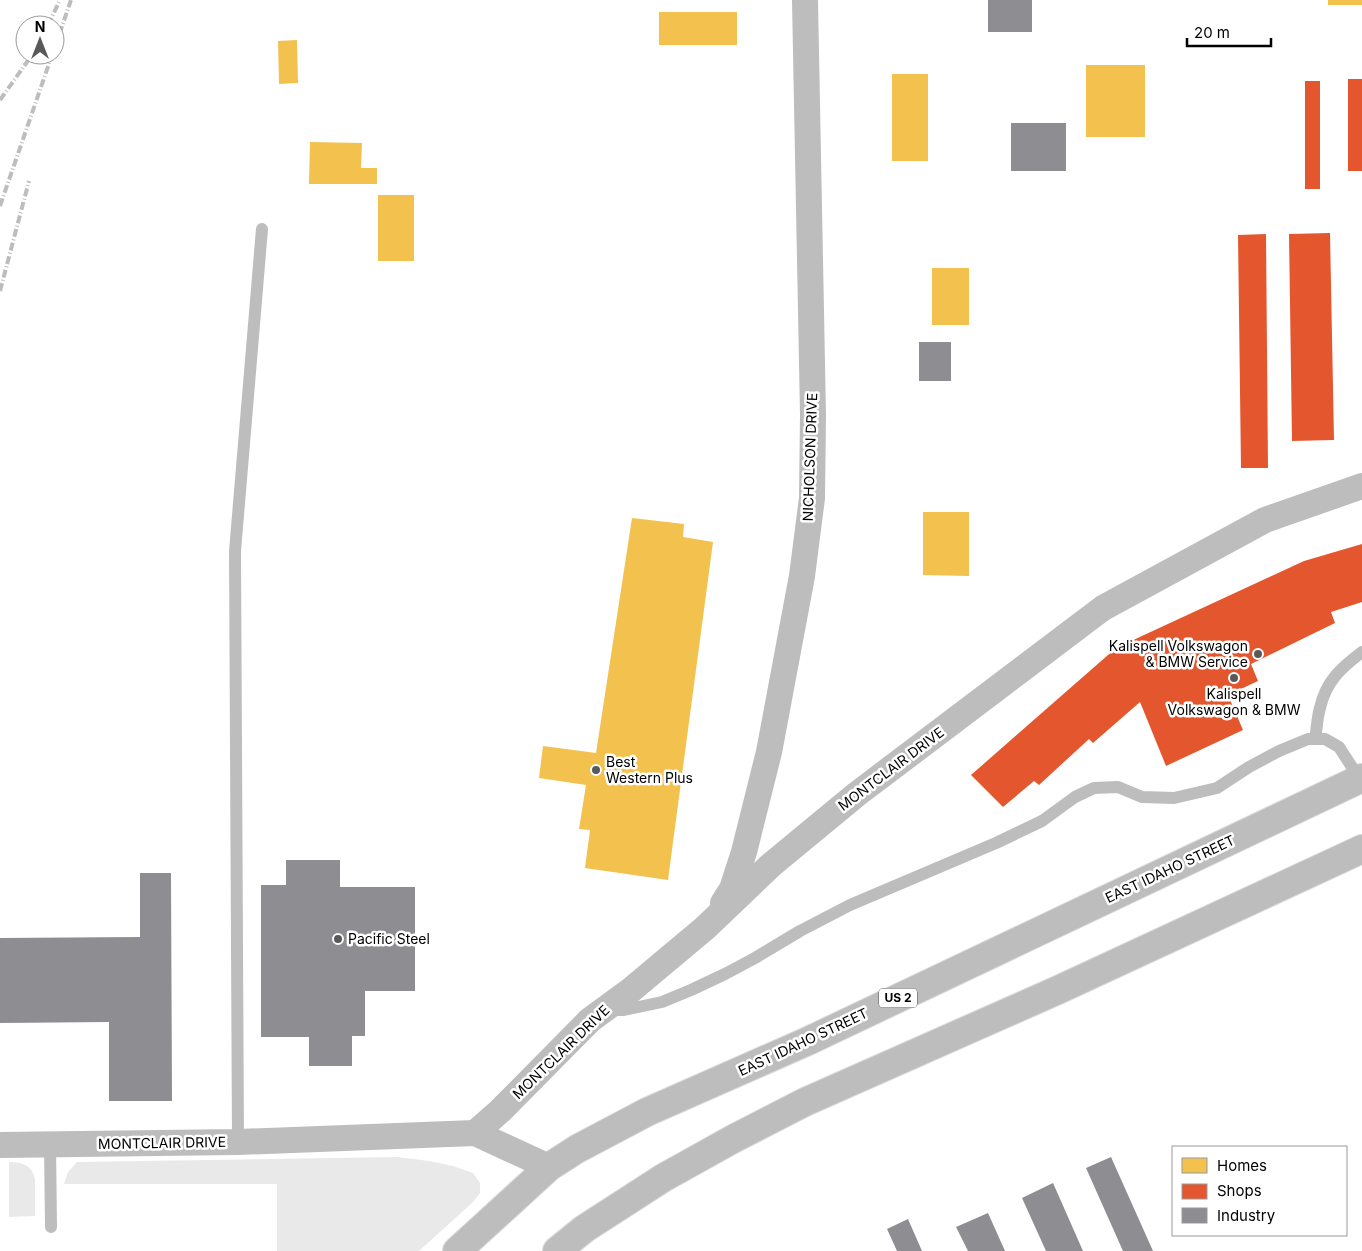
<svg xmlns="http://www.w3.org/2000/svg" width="1362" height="1251" font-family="Inter,sans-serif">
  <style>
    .green { fill: #e9e9e9 }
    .homes { fill: #f2c14e }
    .shops { fill: #e4572e }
    .industry { fill: #8d8d92 }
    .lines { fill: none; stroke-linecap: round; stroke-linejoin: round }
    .highway-casing { stroke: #dbdbdb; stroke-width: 30 }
    .lane { stroke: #bdbdbd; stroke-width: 12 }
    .street { stroke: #bdbdbd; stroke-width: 26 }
    .highway { stroke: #bdbdbd; stroke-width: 28 }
    .rail { stroke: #bdbdbd; stroke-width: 4; stroke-dasharray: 8 2.5 1 2.5; stroke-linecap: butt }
    .poi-dot { fill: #595959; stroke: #fff; stroke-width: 2 }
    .labels { text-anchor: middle; stroke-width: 5; stroke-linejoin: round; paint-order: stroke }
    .shield { fill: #fff; stroke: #4c4c4c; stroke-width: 1 }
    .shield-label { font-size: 12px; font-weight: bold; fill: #000 }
    .street-label { font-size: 14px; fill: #000; stroke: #fff }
    .poi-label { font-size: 14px; fill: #000; stroke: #fff; text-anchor: start }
  </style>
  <rect width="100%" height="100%" fill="#fff"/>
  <!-- green -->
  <path class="green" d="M397 1157 429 1161 453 1166 473 1173 480 1183V1193L472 1203 419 1251H277V1184H64L68 1172 77 1162Z
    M9 1162C22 1162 32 1165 35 1179V1216L9 1217Z"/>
  <!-- homes -->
  <path class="homes" d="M1328 0H1362V5H1328Z
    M659 12H737V45H659Z
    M297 40 298 83 279 84 278 41Z
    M1086 65H1145V137H1086Z
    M892 74H928V161H892Z
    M310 142 362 143 361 168H377V184H309Z
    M378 195H414V261H378Z
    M932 268H969V325H932Z
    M923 512H969V576L923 575Z
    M632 518 684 524 683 537 713 542 668 880 585 868 590 830 579 829 586 785 539 778 543 746 596 753Z"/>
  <!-- shops -->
  <path class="shops" d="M1348 79H1362V171H1348Z
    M1305 81H1320V189H1305Z
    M1330 233 1334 440 1292 441 1289 234Z
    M1266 234 1268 468H1241L1238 235Z
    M1362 544V602L1331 612 1335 623 1251 664 1258 681 1228 695 1243 730 1166 766 1140 702 1093 743 1089 739 1039 785 1034 781 1003 807 971 775 1116 648 1304 561Z"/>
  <!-- industry -->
  <path class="industry" d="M988 0H1032V32H988Z
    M1011 123H1066V171H1011Z
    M919 342H951V381H919Z
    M286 860H340V887H415V991H365V1036H352V1066H309V1037H261V885H286Z
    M140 873H171L172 1101H109V1022L0 1023V938L140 937Z
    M1111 1157 1153 1251H1123L1086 1168Z
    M1053 1183 1083 1251H1046L1022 1198Z
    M988 1213 1005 1251H968L956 1227Z
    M908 1219 922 1251H897L887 1229Z"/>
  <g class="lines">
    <defs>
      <path id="highway" d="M457 1251 549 1167 577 1149 647 1112 808 1041 1362 778
        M557 1251 584 1229 663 1178 733 1139 805 1102 1058 990 1362 849"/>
    </defs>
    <!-- highway casing -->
    <use href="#highway" class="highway-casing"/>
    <!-- lane -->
    <path class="lane" d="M1315 739C1317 729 1317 718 1320 708 1326 681 1341 668 1362 652
      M610 1010H624L662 1002 691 990 725 974 755 958 800 931 850 905 996 843 1042 821 1075 797 1094 788 1118 787 1142 797 1174 798 1217 788 1249 767 1279 751 1308 739H1325L1339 747 1361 781
      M238 1142 235 551 262 229
      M50 1144 51 1227"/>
    <!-- street -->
    <path class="street" d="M723 903 732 889 744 852 769 752 802 576 812 498 813 415 805 0
      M475 1133 549 1167
      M0 1145 238 1142 475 1133 500 1111 590 1020 631 990 705 928 771 865 857 794 1103 608 1265 520 1362 486"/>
    <!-- highway -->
    <use href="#highway" class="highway"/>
    <!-- rail -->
    <path class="rail" d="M48 25 60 0
      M55 47 71 0
      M0 100 32 55
      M0 206 52 55
      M0 291 29 181"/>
  </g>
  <!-- markers -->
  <g class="poi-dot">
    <circle cx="1258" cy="654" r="5"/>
    <circle cx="1234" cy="678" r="5"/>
    <circle cx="596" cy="770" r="5"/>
    <circle cx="338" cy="939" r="5"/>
  </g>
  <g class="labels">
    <!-- shield labels -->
    <rect class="shield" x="879" y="988.5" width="38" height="19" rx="4"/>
    <g class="shield-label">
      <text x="898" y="1002">US 2</text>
    </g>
    <!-- street labels -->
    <g class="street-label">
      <text transform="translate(810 457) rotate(-88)" y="5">NICHOLSON DRIVE</text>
      <text transform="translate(891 769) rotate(-37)" y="5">MONTCLAIR DRIVE</text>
      <text transform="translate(1170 869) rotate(-25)" y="5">EAST IDAHO STREET</text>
      <text transform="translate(803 1042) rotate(-25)" y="5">EAST IDAHO STREET</text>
      <text transform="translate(561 1052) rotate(-44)" y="5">MONTCLAIR DRIVE</text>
      <text transform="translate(162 1143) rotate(-1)" y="5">MONTCLAIR DRIVE</text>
    </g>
    <!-- poi labels -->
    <g class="poi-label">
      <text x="1248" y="651" text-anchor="end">Kalispell Volkswagon<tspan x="1248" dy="16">&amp; BMW Service</tspan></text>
      <text x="1234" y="699" text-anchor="middle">Kalispell<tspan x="1234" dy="16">Volkswagon &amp; BMW</tspan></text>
      <text x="606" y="767">Best<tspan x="606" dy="16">Western Plus</tspan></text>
      <text x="348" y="944">Pacific Steel</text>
    </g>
  </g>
  <!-- legend -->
  <rect x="1172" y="1146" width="175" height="90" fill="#ffffff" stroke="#999999"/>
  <rect x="1182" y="1158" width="25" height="15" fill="#f2c14e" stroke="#999999"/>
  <text x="1217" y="1171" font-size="15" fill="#000000">Homes</text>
  <rect x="1182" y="1184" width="25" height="15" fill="#e4572e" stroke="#999999"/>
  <text x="1217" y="1196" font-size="15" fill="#000000">Shops</text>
  <rect x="1182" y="1208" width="25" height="15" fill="#8d8d92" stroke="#999999"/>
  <text x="1217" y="1221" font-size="15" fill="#000000">Industry</text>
  <!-- north arrow -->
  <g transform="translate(40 40)"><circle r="24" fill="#ffffff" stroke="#999999"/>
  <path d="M0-4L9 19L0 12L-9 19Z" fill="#595959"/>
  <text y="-8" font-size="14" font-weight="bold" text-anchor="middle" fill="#000000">N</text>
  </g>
  <!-- scale -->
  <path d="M1187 38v8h84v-8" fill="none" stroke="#000000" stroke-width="2.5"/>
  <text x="1194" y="38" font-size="15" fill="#000000" stroke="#ffffff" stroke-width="4" paint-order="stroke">20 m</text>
</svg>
